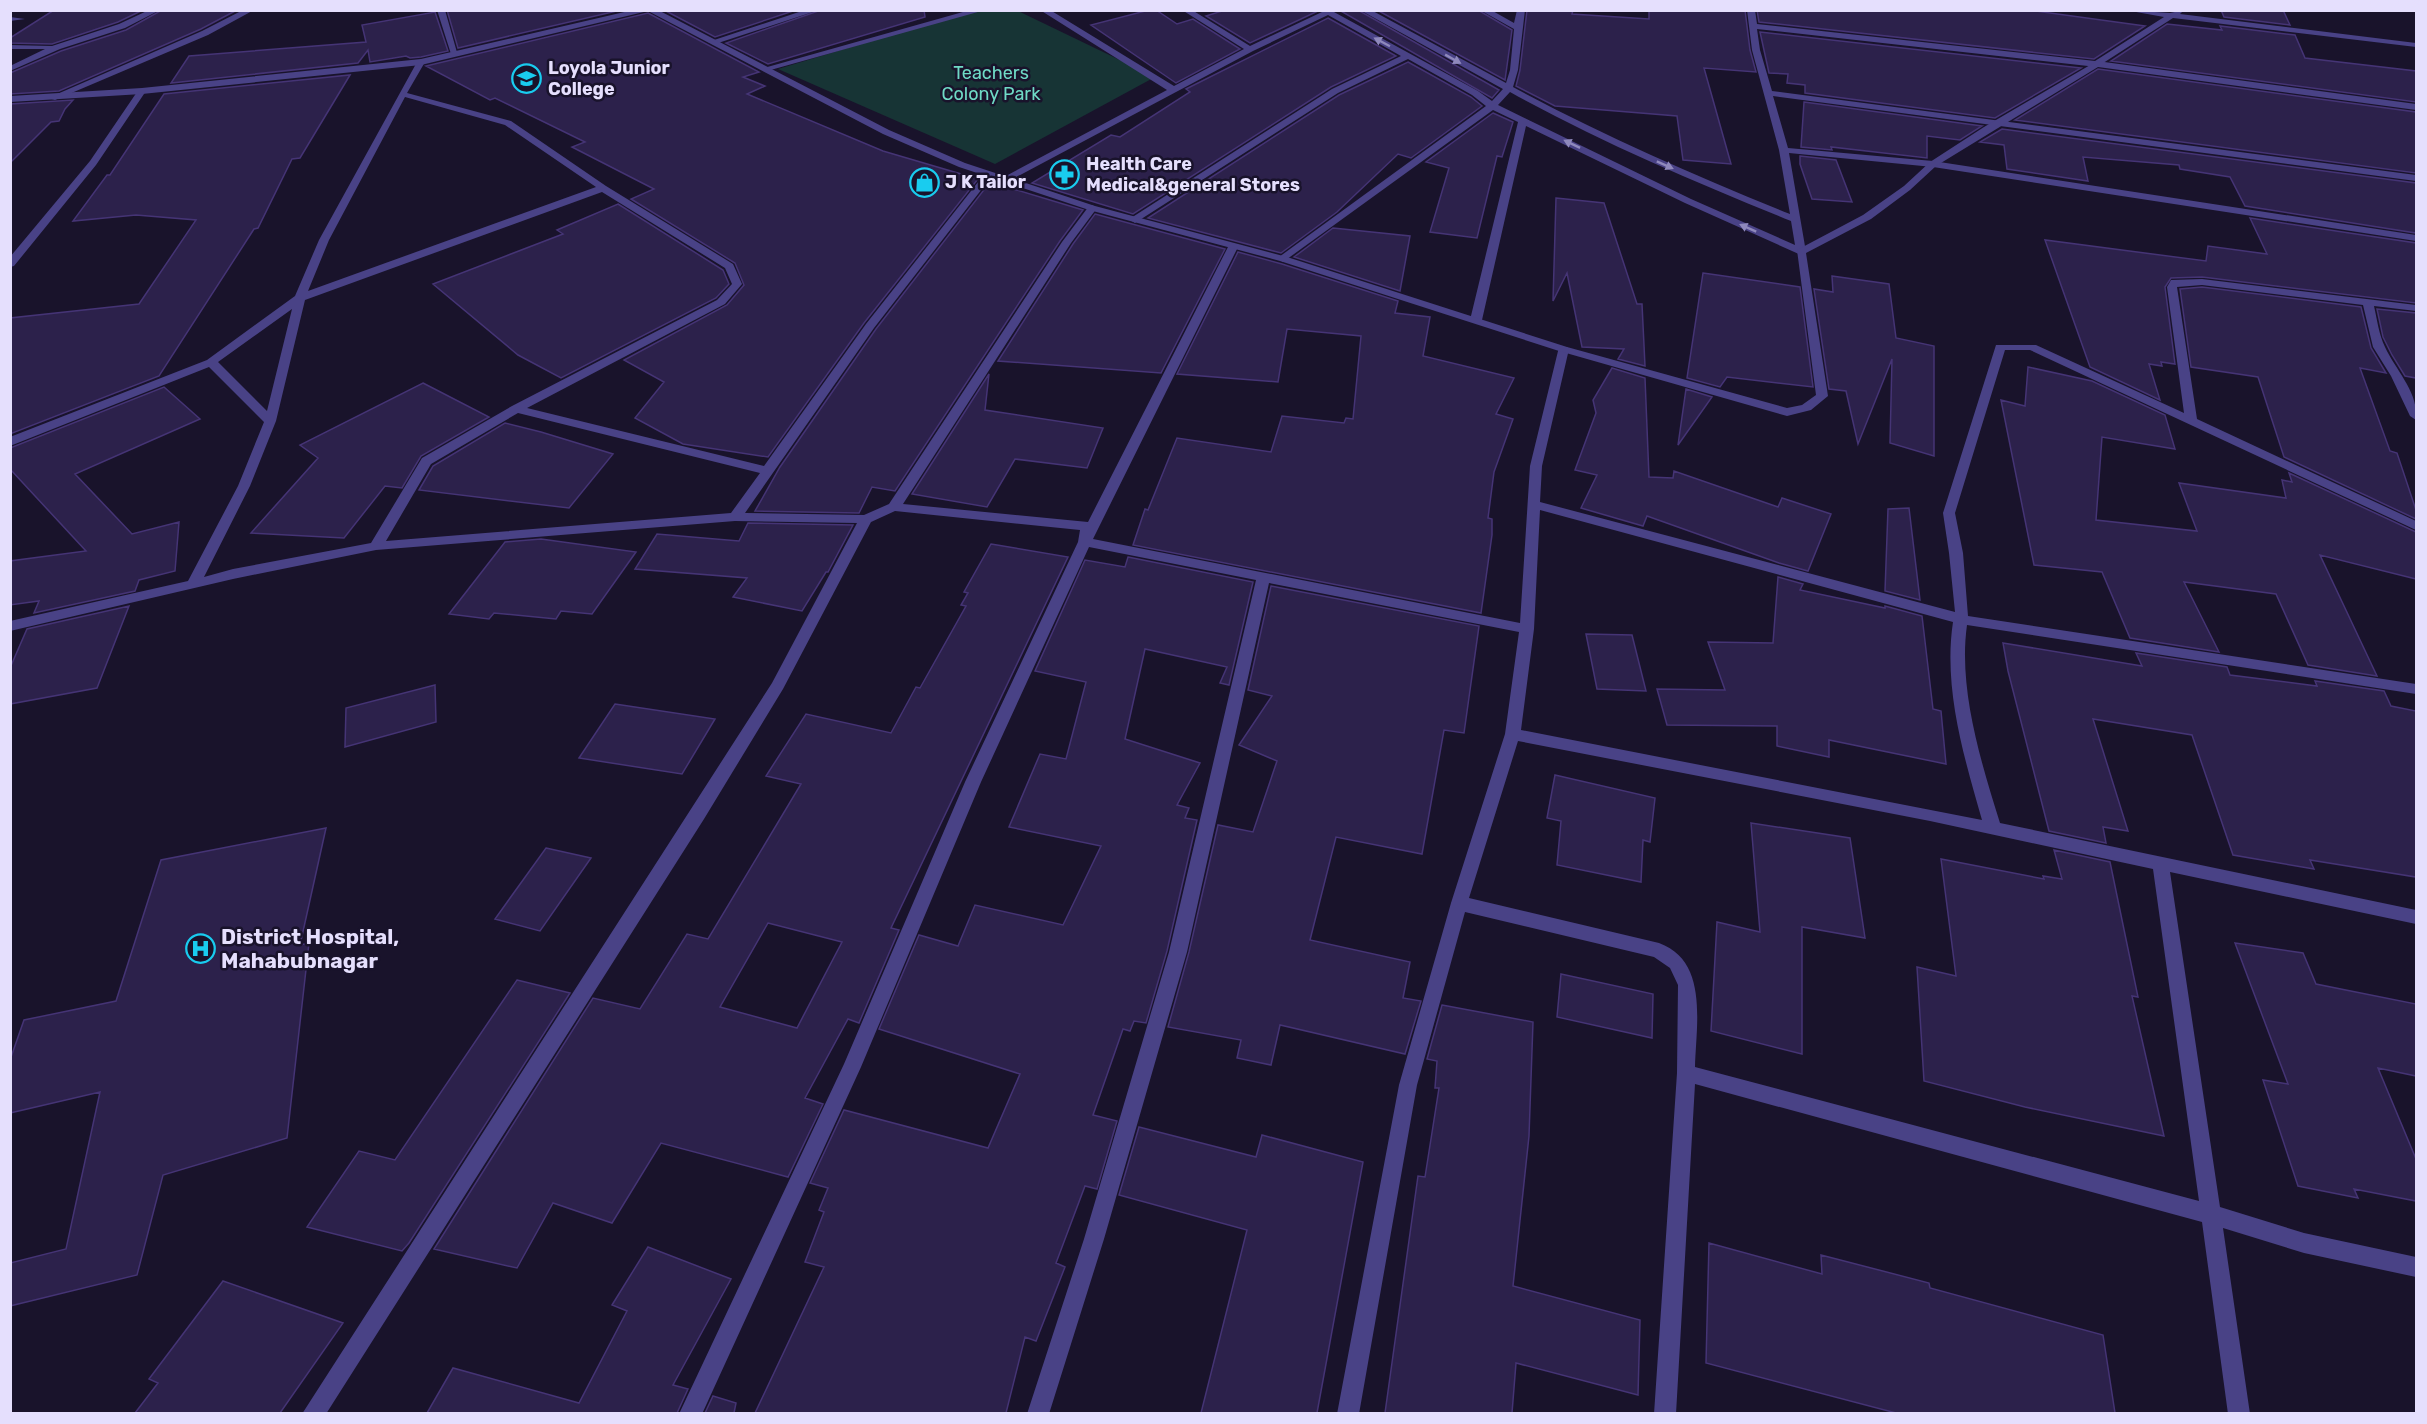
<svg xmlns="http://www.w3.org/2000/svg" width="2427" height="1424" font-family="Rubik,sans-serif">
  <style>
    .green { fill: #173435 }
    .building { fill: #2c214b; stroke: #453475; stroke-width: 1.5; fill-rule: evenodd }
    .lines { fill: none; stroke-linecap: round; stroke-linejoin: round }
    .minor { fill: #494286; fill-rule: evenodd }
    .tertiary { fill: #494286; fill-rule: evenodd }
    .oneway { fill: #8f89bc }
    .labels { text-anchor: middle; stroke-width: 5; stroke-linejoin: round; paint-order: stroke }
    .far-poi-label { font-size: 18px; font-weight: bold; fill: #e5dffd; stroke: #19132b; text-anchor: start }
    .far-park-label { font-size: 18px; fill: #6fdac6; stroke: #19132b }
    .poi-label { font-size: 21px; font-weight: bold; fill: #e5dffd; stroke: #19132b; text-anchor: start }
  </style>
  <rect width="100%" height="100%" fill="#19132b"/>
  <!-- green -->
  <path class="green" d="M1016 10 1155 77 995 164 778 69 971 11Z"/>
  <!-- building -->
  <path class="building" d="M54 10H143L118 22 52 44 10 43V38Z
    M162 10H237L201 29 59 91 10 94V73L61 51 126 30Z
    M447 10H621L458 48Z
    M664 10H796L715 37Z
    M821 10H924L925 17 768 64 726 43Z
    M1149 10H1156L1177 24 1193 19 1240 49 1176 83 1091 25Z
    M1225 10H1318V11L1250 43 1206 16Z
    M1339 10H1358L1499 90 1492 98Z
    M1377 10H1478L1512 30 1505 80Z
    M1527 10H1573L1572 14 1649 19V10H1745L1750 50 1756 72 1704 68 1731 164 1683 160 1677 116 1555 106 1516 86 1520 70Z
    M1757 10H2029L2145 26 2094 59 1759 22Z
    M2221 10H2283L2290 25 2224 17Z
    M435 12 448 51 421 57 410 58 406 56 370 62 368 50 358 63 171 83 189 56 366 42 362 25Z
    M648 13 759 72 743 77 765 86 747 94 883 151 978 179 864 323 768 457 683 444 635 418 664 382 624 360 727 305 744 285 735 263 631 199 654 189 572 147 585 142 495 98 490 100 426 66Z
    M1328 18 1396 56 1331 87 1133 214 1032 183 1111 135 1120 137 1190 92 1186 89Z
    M2167 24 2222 30 2220 26 2295 35 2305 58 2416 71V102L2111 61Z
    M1760 32 2081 68 1995 118 1805 93V85L1787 83 1788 74 1769 73Z
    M1408 62 1471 97 1482 106 1411 158 1398 154 1337 212 1281 253 1148 218 1339 95Z
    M2098 69 2416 112V173L2015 120Z
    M350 75 300 158 292 159 258 228 254 229 159 376 10 434V318L139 304 196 220 136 215 73 221 107 175H110L164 94Z
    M73 100 65 109 59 121 51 122 10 163V104Z
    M1804 102 1982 126 1960 140 1927 136V158L1831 147 1832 150 1801 147Z
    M1493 113 1513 122 1502 157 1497 156 1477 238 1430 232 1449 168 1426 162Z
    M2002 129 2416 183V233L2245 206 2230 177 2180 169 2179 165 2083 157 2088 181 2007 169 2004 145 1980 142Z
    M1800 156 1836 160 1852 202 1812 199 1800 164Z
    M990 182 1083 210 1060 241 895 491 872 487 859 513 755 511 780 467 876 329Z
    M1556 198 1604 203 1637 304H1642L1645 366 1618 359 1624 349 1582 347 1567 273 1553 301Z
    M618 204 723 270 729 284 716 298 561 378 518 355 433 284 563 234 557 230Z
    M1095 214 1225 249 1161 373 998 361 1073 244Z
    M2250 218 2416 243V303L2202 277 2171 278 2165 287 2175 364 2161 362 2162 366 2149 364 2160 400 2090 367 2045 240 2206 261 2208 246 2267 254Z
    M1333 228 1410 236 1400 291 1294 257Z
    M1238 252 1282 264 1398 301 1395 313 1430 317 1423 356 1514 378 1496 414 1513 419 1494 472 1488 518 1492 519V535L1481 613 1133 545 1145 509 1148 510 1177 438 1271 452 1282 416 1344 423 1346 418 1353 419 1361 336 1287 329 1278 382 1177 374Z
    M1703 273 1800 287 1813 387 1727 377 1720 387 1687 378Z
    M1832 276 1889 284 1896 338 1934 346V456L1890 443 1892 359 1858 444 1846 391 1829 389 1814 289 1833 292Z
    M2202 287 2361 307 2371 348 2386 373 2360 368 2390 451 2397 453 2416 510V519L2284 457 2258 377 2191 367 2180 289Z
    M2377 309 2416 313V378L2405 376 2392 355 2383 337Z
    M2028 367 2092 381 2165 415 2175 449 2102 437 2096 520 2197 531 2179 483 2286 498 2282 480 2292 482 2289 473 2416 532V579L2320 555 2377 676 2308 665 2276 594 2184 582 2219 652 2130 638 2102 572 2034 565 2001 400 2025 406Z
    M1612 368 1645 378 1649 477 1673 478 1674 471 1778 507 1782 498 1831 514 1808 571 1779 563 1647 516 1643 526 1581 508 1597 475 1575 470 1596 413 1593 400Z
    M989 374 985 410 1103 428 1087 468 1015 459 987 507 912 494Z
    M423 383 489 417 421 456 402 488 385 486 344 538 251 533 318 458 300 445Z
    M164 387 200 419 75 474 132 534 179 522 175 571 139 580 135 591 34 613 39 601 10 605V561L86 551 10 469V448Z
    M1686 389 1712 397 1678 445Z
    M505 423 541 432 613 454 569 508 419 490 433 466Z
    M1909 508 1920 600 1885 591 1888 509Z
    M748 523 853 525 828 572H826L802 611 733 597 747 578 635 569 657 534 739 541Z
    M541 539 636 552 592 614 561 611 556 619 494 613 489 619 449 614 505 542Z
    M991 544 1068 557 891 928 899 930 859 1023 848 1019 805 1098 823 1104 788 1177 661 1143 612 1223 553 1203 517 1268 434 1249 593 998 640 1009 687 934 708 939 801 784 766 776 806 714 891 733 916 687 920 688 966 606 961 605 968 593 964 592ZM768 923 842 942 797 1028 720 1007Z
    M1128 557 1253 582 1229 685 1220 683 1227 667 1145 649 1125 739 1200 763 1177 805 1189 808 1185 818 1197 820 1167 951 1146 1023 1134 1021 1130 1031 1123 1029 1093 1115 1117 1121 1097 1189 1085 1186 1056 1263 1065 1267 1036 1341 1025 1337 1006 1413H755L824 1267 805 1262 824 1212 819 1210 828 1188 810 1183 844 1110 988 1148 1020 1074 879 1029 919 935 958 946 975 905 1063 925 1101 846 1009 827 1040 754 1066 759 1086 682 1035 671 1085 560 1125 567Z
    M1778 577 1803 584 1800 590 1885 608V606L1922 616 1933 709 1941 711 1946 764 1829 740V757L1777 746V726L1667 725 1657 689 1725 690 1708 642 1773 643Z
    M1271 586 1479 626 1464 733 1444 730 1422 854 1336 837 1310 940 1410 962 1403 998 1421 1001 1405 1054 1280 1025 1271 1065 1237 1058 1241 1040 1168 1027 1189 952 1218 825 1253 832 1277 761 1239 745 1272 696 1248 690Z
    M129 606 97 688 10 704V668L27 629Z
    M1586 634 1632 635 1646 691 1597 689Z
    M2003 643 2142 666 2136 653 2227 667 2230 675 2317 686 2315 681 2384 691 2391 706 2416 711V877L2310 860 2314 869 2233 855 2192 735 2093 719 2128 831 2103 827 2106 843 2049 831 2008 671Z
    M435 685 436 722 345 747 346 708Z
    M615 704 715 719 682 774 579 758Z
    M1555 775 1655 798 1650 842 1643 840 1641 882 1557 865 1561 821 1547 818Z
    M1751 823 1850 838 1865 938 1802 927V1054L1711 1031 1717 922 1760 932Z
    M326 828 300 945 309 943 287 1138 163 1175 137 1275 10 1306V1263L66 1249 100 1092 10 1113V1060L24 1020 116 1001 161 860Z
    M546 848 591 858 540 931 495 919Z
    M2054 850 2110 862 2138 997 2132 996 2164 1136 2025 1107 1924 1081 1917 967 1956 976 1941 859 2044 879 2043 876 2062 879Z
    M2235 943 2303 953 2316 984 2416 1004V1076L2378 1068 2416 1159V1201L2354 1189 2358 1198 2298 1186 2263 1080 2288 1084Z
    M1561 974 1653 994 1652 1038 1557 1017Z
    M517 980 570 993 409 1243 402 1251 307 1227 359 1151 395 1160Z
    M1442 1005 1533 1022 1529 1136 1513 1286 1640 1320 1638 1395 1516 1363 1512 1413H1385L1418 1176 1425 1177 1439 1088H1435L1437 1061 1427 1059Z
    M1139 1127 1256 1157 1262 1135 1363 1162 1317 1413H1201L1247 1230 1119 1195Z
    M1709 1243 1822 1274 1821 1255 1929 1283 1930 1288 2103 1335 2115 1413H1896L1706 1363Z
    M648 1247 731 1279 673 1385 688 1389 677 1413H427L453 1368 579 1403 627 1311 612 1305Z
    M223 1281 343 1323 280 1413H135L158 1383 149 1379Z
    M713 1396 736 1403 734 1413H705Z"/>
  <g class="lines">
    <!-- minor -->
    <path class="minor" d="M149 10H160L125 28 60 49 10 71V66L45 49H10V45L52 46 119 24Z
      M243 10H254L208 35 55 100 48 98 202 31Z
      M437 10H445L458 56 451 54Z
      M805 10H819L715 44 708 42Z
      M970 10H985L767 71 760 69Z
      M1040 10H1050L1174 86 1244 49 1182 10H1192L1250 46 1322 12 1320 10H1337L1334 12 1478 91 1492 101 1503 89 1360 10H1371L1506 83 1510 70 1514 29 1480 10H1491L1514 23 1517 10H1525L1518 70 1513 87C1602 135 1696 176 1790 214L1779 150 1752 50 1747 10H1755L1757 24 2095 61 2164 17 2125 10 2170 13 2184 10 2180 14 2416 43V47L2173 18 2097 67 1757 29 1760 50 1772 91 2416 175V181L1773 96 1788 148 1933 161 2416 235V241L1933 167 1789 153 1806 252 1801 255 1685 203 1526 126 1482 320 1476 323 1470 320 1518 122 1493 110 1283 262 1278 259 1279 257 1486 106 1472 95 1408 59 1338 93 1135 223 1130 220 1131 218 1332 89 1401 56 1328 15 1253 51 1007 182 1004 181V177L1167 90ZM1510 92C1600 142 1695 182 1791 221L1795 245 1691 199 1498 105Z
      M10 17 25 19 10 21Z
      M421 59 425 62 407 93 511 121 606 186 733 264 742 284 725 304 527 408 764 466 866 324 986 172H992V176L874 328 745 513 864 515 889 504 1062 242 1089 206 1092 205 1097 208 1071 243 903 504 1088 522 1228 247 1233 244 1238 247 1093 539 1520 623 1530 466 1559 347H1567L1569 349 1542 466 1540 502 1955 612 1949 553 1943 513 1996 345H2036L2184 413 2167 287 2171 280 2202 279 2416 305V311L2374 306C2377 319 2379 335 2385 347 2396 371 2419 392 2416 420L2410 416 2391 376 2373 347 2363 305 2202 285 2177 287 2197 419 2416 521V530L2030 350H2005L1955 513 1963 553 1968 616 2416 684V694L1967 625C1958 689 1981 762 2000 823L2416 910V924L2170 872 2220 1207 2304 1233 2416 1257V1277L2304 1253 2223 1228 2250 1414H2228L2202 1222 1695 1084 1676 1414H1654L1677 1073 1678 985 1670 968 1654 957 1465 912 1417 1085 1359 1414H1337L1399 1085 1451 903 1505 734 1519 632 1269 583 1187 952 1104 1239 1049 1414H1027L1084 1239 1169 952 1256 580 1089 547 981 782 861 1067 702 1414H679L844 1064 965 782 1078 542 1080 530 895 511 871 522 783 689 704 819 326 1414H302L772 683 857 523 735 521 376 550 233 579 10 631V621L188 581 238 486 264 422 209 367 10 446V437L207 360 295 296 319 240 417 62ZM405 97 505 125 596 187 308 291 329 240ZM602 192 725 268 732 284 717 300 512 406 422 458 371 543 233 569 204 577 250 486 276 421 305 300ZM292 309 267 411 218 362ZM518 413 760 473 731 513 386 541 431 464ZM1540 510 1953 622C1943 688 1964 757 1982 820L1521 730 1534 629ZM1518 741 1930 821 2153 869 2199 1201 1695 1067C1696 1025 1709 961 1659 943L1469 898Z
      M139 89 146 91 96 165 14 266 10 267V257L90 161Z"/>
    <!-- tertiary -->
    <path class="tertiary" d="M633 10H658L889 130 965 163 1095 206 1287 257 1567 347 1787 408 1802 405 1816 395 1797 250 1863 215 1904 186 1930 162 1984 127 2097 61 2416 104V110L2098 67 1936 166 1910 190 1871 219 1806 253 1828 396 1811 410 1787 416 1559 351 1280 261 1089 210 959 167 883 134 648 11 421 65 142 94 10 102V96L142 88 421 59Z"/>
  </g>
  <!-- one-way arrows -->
  <defs><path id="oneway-solid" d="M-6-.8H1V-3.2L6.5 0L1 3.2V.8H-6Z" transform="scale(1.5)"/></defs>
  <g class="oneway">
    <use href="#oneway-solid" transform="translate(1382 42) rotate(-152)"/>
    <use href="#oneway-solid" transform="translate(1453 59) rotate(29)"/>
    <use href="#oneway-solid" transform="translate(1572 144) rotate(-154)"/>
    <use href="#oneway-solid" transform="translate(1665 165) rotate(24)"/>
    <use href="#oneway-solid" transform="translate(1748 228) rotate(-156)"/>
  </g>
  <!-- icons -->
  <defs>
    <symbol id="university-ring" viewBox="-11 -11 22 22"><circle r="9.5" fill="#19132b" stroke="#19ccef" stroke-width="1.5"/><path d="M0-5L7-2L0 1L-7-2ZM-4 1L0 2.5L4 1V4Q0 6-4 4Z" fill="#19ccef"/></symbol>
    <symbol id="pharmacy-ring" viewBox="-11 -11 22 22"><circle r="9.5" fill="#19132b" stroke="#19ccef" stroke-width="1.5"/><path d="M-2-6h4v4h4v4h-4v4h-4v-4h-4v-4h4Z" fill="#19ccef"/></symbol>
    <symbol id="shop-ring" viewBox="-11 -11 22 22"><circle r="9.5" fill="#19132b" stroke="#19ccef" stroke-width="1.5"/><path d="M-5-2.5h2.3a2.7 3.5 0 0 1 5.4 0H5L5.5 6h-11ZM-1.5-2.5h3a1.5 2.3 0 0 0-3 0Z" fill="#19ccef"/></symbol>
    <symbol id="hospital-ring" viewBox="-11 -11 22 22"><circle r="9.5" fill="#19132b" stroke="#19ccef" stroke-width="1.5"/><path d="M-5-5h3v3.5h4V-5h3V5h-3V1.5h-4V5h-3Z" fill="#19ccef"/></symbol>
  </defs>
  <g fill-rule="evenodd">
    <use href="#university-ring" x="510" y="62" width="33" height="33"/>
    <use href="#pharmacy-ring" x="1048" y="158" width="33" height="33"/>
    <use href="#shop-ring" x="908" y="166" width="33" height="33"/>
    <use href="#hospital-ring" x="184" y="932" width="33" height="33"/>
  </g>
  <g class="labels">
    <!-- far-poi labels -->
    <g class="far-poi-label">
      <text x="548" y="74">Loyola Junior<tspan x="548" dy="21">College</tspan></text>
      <text x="1086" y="170">Health Care<tspan x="1086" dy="21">Medical&amp;general Stores</tspan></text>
      <text x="945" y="188">J K Tailor</text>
    </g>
    <!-- far-park labels -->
    <g class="far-park-label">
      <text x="991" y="79">Teachers<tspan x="991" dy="21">Colony Park</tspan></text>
    </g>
    <!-- poi labels -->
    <g class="poi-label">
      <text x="221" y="944">District Hospital,<tspan x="221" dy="24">Mahabubnagar</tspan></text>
    </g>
  </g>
  <!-- border -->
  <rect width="2427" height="1424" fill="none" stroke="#e5dffd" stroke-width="24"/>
</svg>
